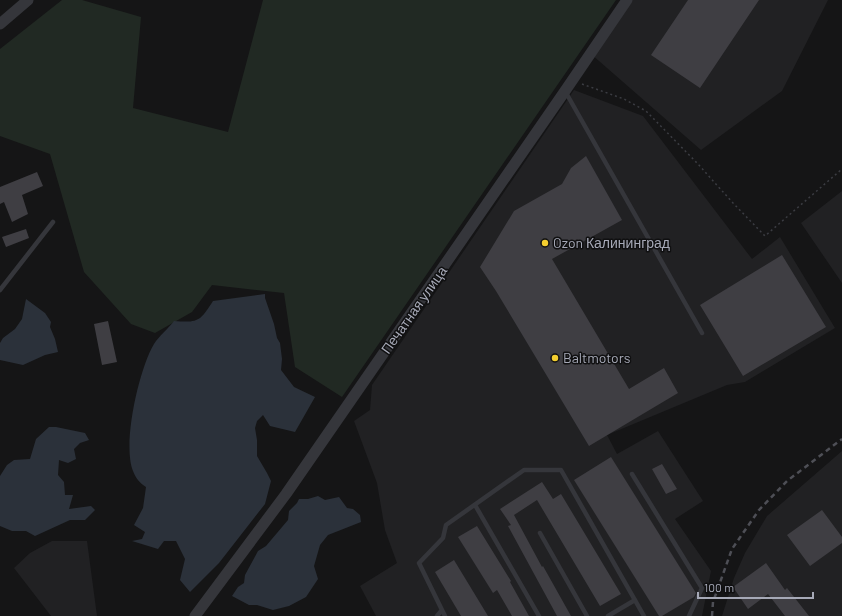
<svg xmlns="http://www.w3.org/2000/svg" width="842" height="616" font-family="Barlow,sans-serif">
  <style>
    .built { fill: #212123 }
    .green { fill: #212923 }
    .water { fill: #2b313a }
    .building { fill: #3f3e43 }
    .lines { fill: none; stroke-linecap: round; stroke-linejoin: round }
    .path { stroke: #3b3c42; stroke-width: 1.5; stroke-dasharray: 2 3; stroke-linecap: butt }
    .service { stroke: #35363b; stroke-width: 4.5 }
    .tertiary { stroke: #35363b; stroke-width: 11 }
    .rail { stroke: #4e4f56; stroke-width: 2.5; stroke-dasharray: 5 4; stroke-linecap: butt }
    .poi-dot { fill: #f4ce2f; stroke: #101011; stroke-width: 1.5 }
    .labels { text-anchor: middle; stroke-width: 3; stroke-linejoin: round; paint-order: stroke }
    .poi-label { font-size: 14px; fill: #a6a9b7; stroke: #101011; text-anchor: start }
    .street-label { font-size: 14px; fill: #a6a9b7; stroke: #101011 }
  </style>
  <rect width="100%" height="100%" fill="#151516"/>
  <!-- built -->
  <path class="built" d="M628 0H828L782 91 701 150 591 54Z
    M574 90 643 116 752 259 780 237 835 328 745 382 727 385 607 435 617 454 658 431 703 501 675 519 711 571 702 616H376L360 586 397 563 385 530 377 483 354 421 370 410 372 385Z
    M842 191V283L801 223Z
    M842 451V616H722L734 578 745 553 767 516Z
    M52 541H87L97 616H51L14 568 30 553Z"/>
  <!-- green -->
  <path class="green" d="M62 0H82L141 17 133 108 228 132 263 0H616L342 397 295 367 284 293 212 285 192 312 155 333 131 324 84 272 50 154 0 136V49Z"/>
  <!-- water -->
  <path class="water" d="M265 294V298L274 324 277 338 280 343 282 359 281 370 294 387 315 397 295 432 270 426 263 415 257 421 255 428 257 440V456L267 473 271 481 265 504 219 563 190 592 180 580 185 559 176 541H164L158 549 132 541 142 539 145 532 134 525 143 508 146 487C140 483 136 479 133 471 122 444 139 369 154 344 159 336 168 329 174 321 199 323 200 321 213 301Z
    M26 299 45 313 51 322 50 327 55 339 58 352 45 355 23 365 0 360V343L3 338 15 329 22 319Z
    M49 427H56L85 433 89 440 80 443 74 449 76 459 68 463 59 460 58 475 64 482 65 495H73L69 509 91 506 95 510 85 520H70L35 536 26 531H12L0 526V476L7 465 14 460 30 459 36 439Z
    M318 496 325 500 339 497 347 508 353 509 360 515 361 522 328 535 320 545 314 566 318 579 306 597 289 606 273 610 257 605H249L232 596 238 587 244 583 245 575 258 551 266 546 288 520 289 511 297 503 299 499H308Z"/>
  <!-- building -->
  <path class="building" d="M688 0H759L700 88 651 55Z
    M586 156 622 220 552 259 629 389 664 368 678 393 589 446 496 291 480 267 514 211 562 184 571 168Z
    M37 172 43 186 22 195 28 214 12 222 4 202 0 204V187Z
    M26 229 29 238 6 247 2 237Z
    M782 255 826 327 743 376 700 305Z
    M108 321 117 362 102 365 94 324Z
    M611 457 696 593 694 597 662 616H659L574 480Z
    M662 464 677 489 666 494 652 469Z
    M542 482 553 499 561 494 621 594 600 606 537 500 514 515 542 567 543 566 571 616H557L508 526 511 525 500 509Z
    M822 510 842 537V543L810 566 787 535Z
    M477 526 511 581 510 582 529 616H512L497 590 493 593 458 537Z
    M454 560 488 616H461L435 572Z
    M766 563 785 590 787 588 809 616H785L768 594 748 609 733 587Z"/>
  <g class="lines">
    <!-- path -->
    <path class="path" d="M582 84 624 99 646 111 697 163 733 203 765 236 842 169"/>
    <!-- service -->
    <path class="service" d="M565 91 702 333
      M0 290 53 222
      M632 474 702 588 689 616
      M475 505 539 616
      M540 533 587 616
      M442 610 419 563 443 538 446 525 524 470H561L644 616
      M437 616 442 610 445 616
      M608 616 635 600"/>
    <!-- tertiary -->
    <path class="tertiary" d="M0 24 28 0
      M195 616 286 494 565 91 627 0"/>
    <!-- rail -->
    <path class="rail" d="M712 616 713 602 732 549 759 510 787 481 842 439"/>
  </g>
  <!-- markers -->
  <g class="poi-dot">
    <circle cx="545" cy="243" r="4"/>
    <circle cx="555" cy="358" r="4"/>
  </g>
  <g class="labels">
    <!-- poi labels -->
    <g class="poi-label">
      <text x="553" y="248">Ozon Калининград</text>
      <text x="563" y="363">Baltmotors</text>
    </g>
    <!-- street labels -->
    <g class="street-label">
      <text transform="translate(414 310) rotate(-55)" y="5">Печатная улица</text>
    </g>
  </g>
  <!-- scale -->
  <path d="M698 592v6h115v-6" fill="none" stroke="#a6a9b7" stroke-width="2"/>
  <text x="704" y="592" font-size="12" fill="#a6a9b7" stroke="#101011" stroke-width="3" paint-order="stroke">100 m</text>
</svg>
